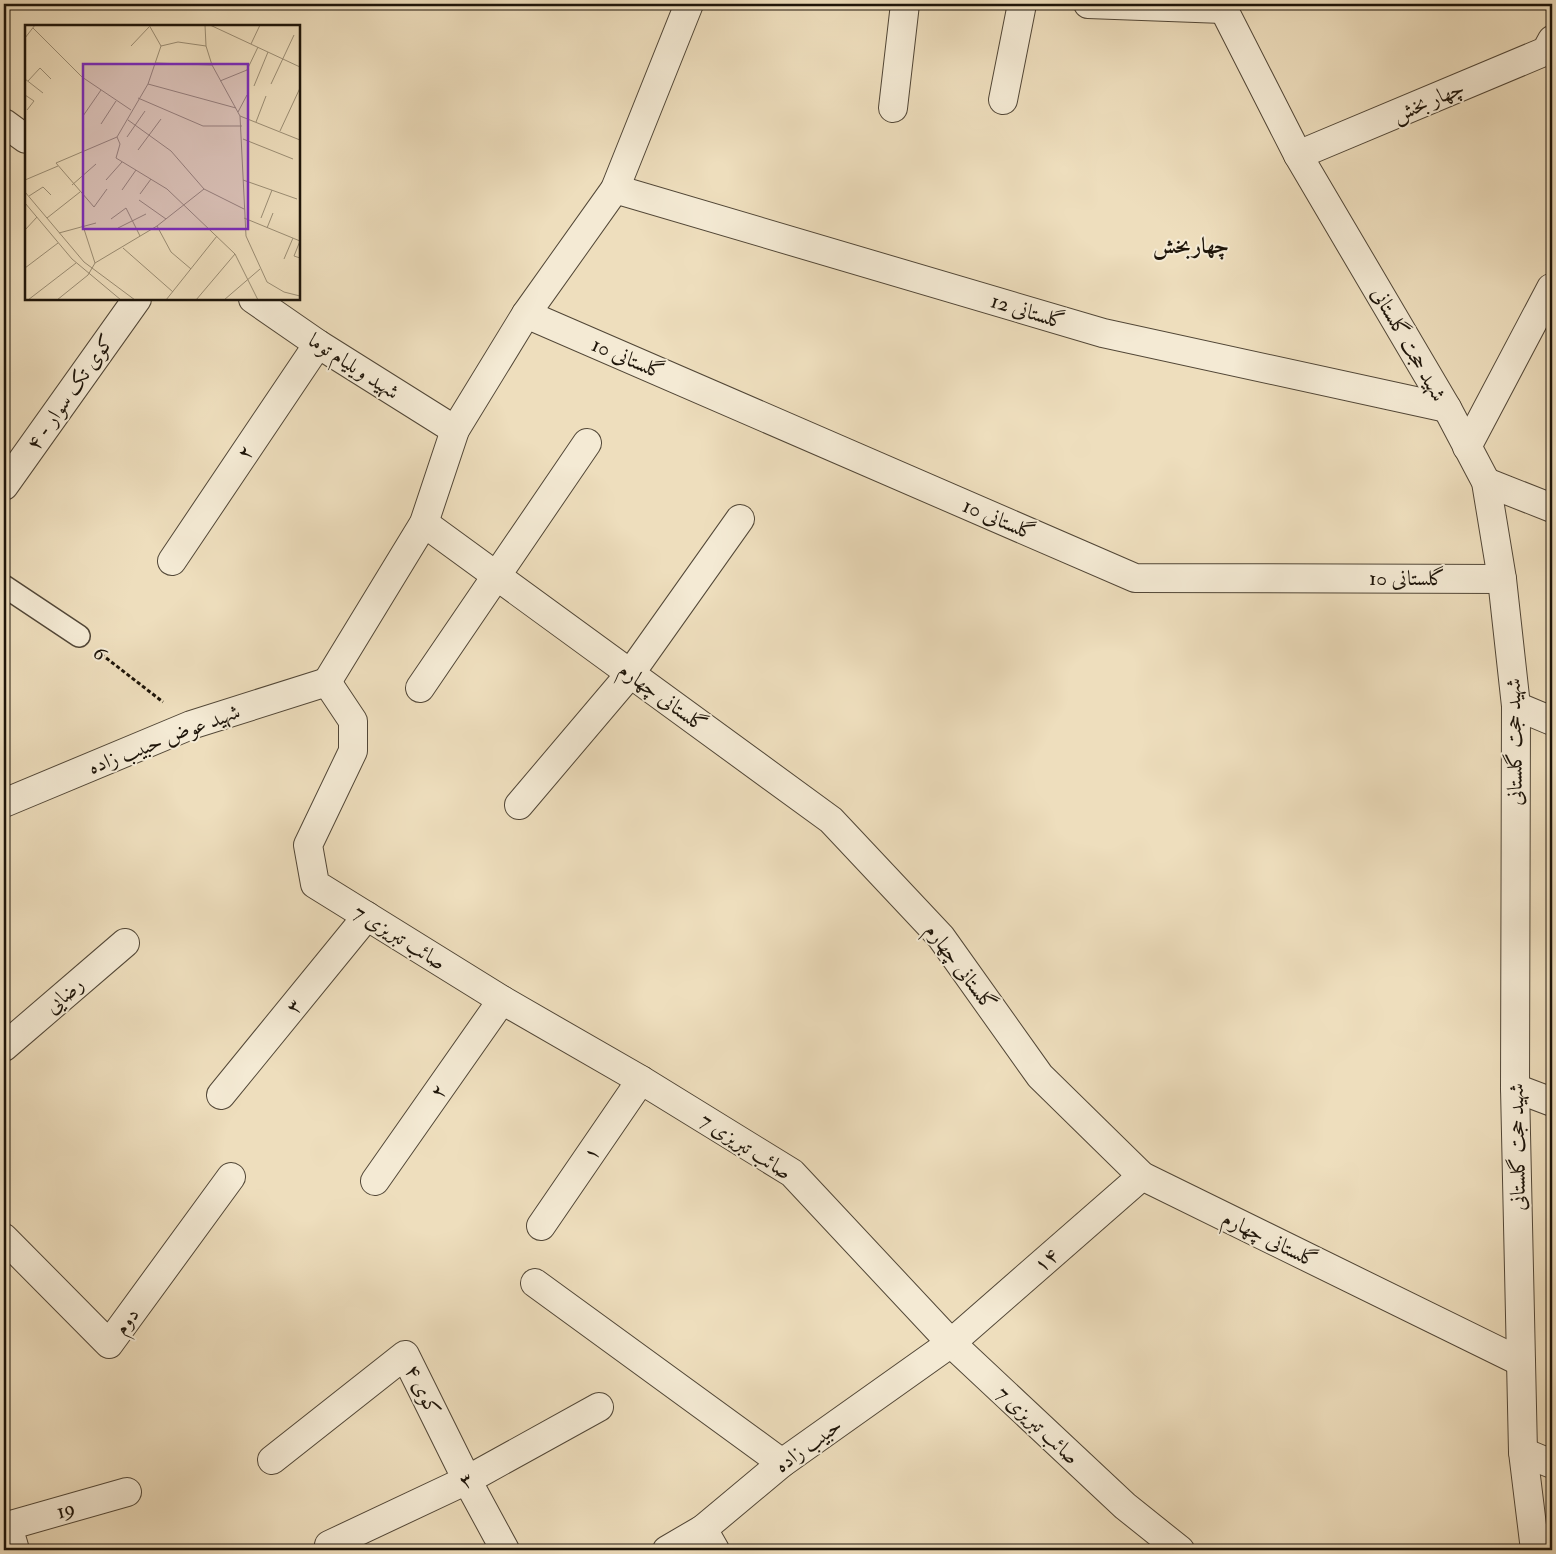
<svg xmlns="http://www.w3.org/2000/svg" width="1556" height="1554" font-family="'IM FELL Double Pica',Amiri,serif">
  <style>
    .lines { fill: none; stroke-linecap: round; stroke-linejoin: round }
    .service-casing { stroke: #524737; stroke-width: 24 }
    .minor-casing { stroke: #524737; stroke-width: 30 }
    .tertiary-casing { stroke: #524737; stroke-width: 30 }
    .path { stroke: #1e150a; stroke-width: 3; stroke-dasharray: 4 2.5; stroke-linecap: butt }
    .service { stroke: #f4ead4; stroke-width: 21 }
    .minor { stroke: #f4ead4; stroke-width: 28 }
    .tertiary { stroke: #f4ead4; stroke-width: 28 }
    .labels { text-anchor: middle; stroke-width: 4; stroke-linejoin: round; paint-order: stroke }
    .street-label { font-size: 21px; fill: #1e150a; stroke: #f4ead4 }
    .neighbourhood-label { font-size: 22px; font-weight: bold; fill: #1e150a; stroke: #f4ead4 }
    .inset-road { fill: none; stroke: #9b8e75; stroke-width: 1 }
    .view { fill: #7b2cbf; fill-opacity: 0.15; stroke: #7b2cbf; stroke-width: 2.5 }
    .inset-edge { fill: none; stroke: #1e150a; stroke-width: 2.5 }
  </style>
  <rect width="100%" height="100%" fill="#eedebd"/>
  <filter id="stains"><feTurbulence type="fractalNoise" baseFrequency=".004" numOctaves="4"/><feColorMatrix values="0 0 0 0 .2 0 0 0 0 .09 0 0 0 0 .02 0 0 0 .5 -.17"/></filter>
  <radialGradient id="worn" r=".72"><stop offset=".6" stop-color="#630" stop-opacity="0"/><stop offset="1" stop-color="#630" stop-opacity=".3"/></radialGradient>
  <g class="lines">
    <defs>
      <path id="service" d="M4 586 79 636"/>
      <g id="minor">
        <path d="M1088 4 1223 9"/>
        <path d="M1221 4 1298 155 1447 408 1486 482 1502 579 1516 706 1515 1088 1523 1452 1535 1550"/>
        <path d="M1003 100 1022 4"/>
        <path d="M893 108 905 4"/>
        <path d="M4 123 26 139"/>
        <path d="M1298 155 1546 51 1552 40"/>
        <path d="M615 189 1103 333 1447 408"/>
        <path d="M253 299 318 344 455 430"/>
        <path d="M526 314 1135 578 1502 579"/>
        <path d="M1467 447 1551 288"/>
        <path d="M4 486 137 299"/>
        <path d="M424 523 831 820 941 937 1040 1076 1142 1176 1521 1362"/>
        <path d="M172 561 318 344"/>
        <path d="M327 682 353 721V751L308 845 315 884 502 1000 641 1080 792 1173 951 1343 1125 1506 1180 1550"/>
        <path d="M327 682 424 523 455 430 526 314 615 189 689 4"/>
        <path d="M420 688 587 443"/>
        <path d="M1516 706 1552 721"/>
        <path d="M4 803 191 725 327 682"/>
        <path d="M519 805 630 674 740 519"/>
        <path d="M4 1047 125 943"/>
        <path d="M1515 1088 1552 1102"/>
        <path d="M221 1095 367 916"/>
        <path d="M375 1181 502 1000"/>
        <path d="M541 1226 641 1080"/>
        <path d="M4 1238 109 1344 231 1177"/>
        <path d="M535 1283 782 1463"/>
        <path d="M1523 1452 1552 1464"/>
        <path d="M272 1460 405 1355 467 1480 505 1550"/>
        <path d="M8 1526 15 1550"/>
        <path id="s1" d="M4 1527 127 1492"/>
        <path d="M703 1529 715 1550"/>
        <path d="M329 1545 467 1480 599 1407"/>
        <path d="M667 1550 703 1529 782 1463 951 1343 1142 1176"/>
      </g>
      <path id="tertiary" d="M1486 482 1552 508"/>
    </defs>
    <!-- service casing -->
    <use href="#service" class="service-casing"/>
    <!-- minor casing -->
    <use href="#minor" class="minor-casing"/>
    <!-- tertiary casing -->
    <use href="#tertiary" class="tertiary-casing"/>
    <!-- path -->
    <path class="path" d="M101 654 163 702"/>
    <!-- service -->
    <use href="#service" class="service"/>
    <!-- minor -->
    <use href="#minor" class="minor"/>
    <!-- tertiary -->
    <use href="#tertiary" class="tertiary"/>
  </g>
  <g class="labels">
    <!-- street labels -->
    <g class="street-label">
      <text transform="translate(1428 101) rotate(-23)" y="7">چهار بخش</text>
      <text transform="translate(1028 311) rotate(17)" y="7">گلستانی 12</text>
      <text transform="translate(1409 344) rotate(60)" y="7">شهید حجت گلستانی</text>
      <text transform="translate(628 358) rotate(23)" y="7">گلستانی 10</text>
      <text transform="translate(354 366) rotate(33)" y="7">شهید ویلیام توما</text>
      <text transform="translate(70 392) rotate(-55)" y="7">۴ - کوی تک سوار</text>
      <text transform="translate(245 452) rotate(-56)" y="7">۲</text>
      <text transform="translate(999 519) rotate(23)" y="7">گلستانی 10</text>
      <text x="1407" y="585">گلستانی 10</text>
      <text transform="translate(100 653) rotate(38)" y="7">6</text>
      <text transform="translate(663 697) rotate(36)" y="7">گلستانی چهارم</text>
      <text transform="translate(164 739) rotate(-21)" y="7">شهید عوض حبیب زاده</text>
      <text transform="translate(1514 742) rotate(-91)" y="7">شهید حجت گلستانی</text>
      <text transform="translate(400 937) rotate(32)" y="7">صائب تبریزی 7</text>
      <text transform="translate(961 967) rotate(53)" y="7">گلستانی چهارم</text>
      <text transform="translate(64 995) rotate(-41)" y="7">رضایی</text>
      <text transform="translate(294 1006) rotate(-51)" y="7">۳</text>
      <text transform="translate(438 1091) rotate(-55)" y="7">۲</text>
      <text transform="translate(746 1146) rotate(33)" y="7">صائب تبریزی 7</text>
      <text transform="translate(1517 1147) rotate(-91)" y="7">شهید حجت گلستانی</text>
      <text transform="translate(591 1153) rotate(-55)" y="7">۱</text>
      <text transform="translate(1270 1239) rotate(26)" y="7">گلستانی چهارم</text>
      <text transform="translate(1046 1260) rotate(-41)" y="7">۱۴</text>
      <text transform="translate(126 1321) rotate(-54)" y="7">دوم</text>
      <text transform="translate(423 1390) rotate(64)" y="7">کوی ۴</text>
      <text transform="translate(1038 1425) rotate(43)" y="7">صائب تبریزی 7</text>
      <text transform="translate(808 1445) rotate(-36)" y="7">حبیب زاده</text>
      <text transform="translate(466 1480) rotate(-27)" y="7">۳</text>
      <text dy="7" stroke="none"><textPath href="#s1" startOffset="64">19</textPath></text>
    </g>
    <!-- neighbourhood labels -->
    <g class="neighbourhood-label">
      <text x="1191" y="253">چهاربخش</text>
    </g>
  </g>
  <!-- overview -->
  <g transform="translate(25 25)">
    <rect width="275" height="275" fill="#eedebd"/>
    <path class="inset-road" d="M124 0 136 21M180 0 181 21 187 40 215 91 221 211 242 257 259 267 275 271M185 0 275 42M8 3 57 52 106 85M0 13 10 0M226 19 235 0M106 21 124 2M136 21 153 17 181 21M131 38 187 40M0 54 18 68M3 56 15 43 26 54M195 56 222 45 233 22M123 59 211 83M246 59 269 10M229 61 243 27M0 70 9 76 2 85M113 73 178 101H217M213 87 222 70M58 91 76 65M215 91 275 115M103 95 146 126 179 164 219 184M231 97 241 71M76 99 91 76M255 106 275 63M92 112 95 119 91 133 142 164 210 229 233 275M92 112 123 59 136 21M102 112 120 86M218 114 268 134M113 125 136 94M0 155 33 141M81 155 97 137M218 155 272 174M47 160 71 139M82 164 69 182 31 138 92 112M97 165 111 145M0 167 59 237 110 275M115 169 126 154M4 171 18 162 26 170M114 175 141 194M0 178 47 234 96 275M22 193 55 167M219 193 275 216M236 193 247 165M86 194 101 183 115 211M58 201 70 238M132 201 146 227 166 244M93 203 121 189M242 203 248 188M0 205 12 192M34 208 71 198M275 216 269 231 275 233M98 223 148 267M259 234 268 213M0 243 33 218M3 275 51 238M32 275 63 250 70 238 132 201 179 164M141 275 192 211M171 275 210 229M199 275 235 244"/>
    <path class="view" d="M58 39H223V204H58Z"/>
    <rect width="275" height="275" class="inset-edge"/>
  </g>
  <!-- margin -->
  <rect width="1556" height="1554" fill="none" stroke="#eedebd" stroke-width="20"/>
  <rect x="5" y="5" width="1546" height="1544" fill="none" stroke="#1e150a" stroke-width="2.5"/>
  <rect x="10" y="10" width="1536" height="1534" fill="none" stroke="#1e150a"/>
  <rect width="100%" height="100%" filter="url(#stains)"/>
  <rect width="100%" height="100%" fill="url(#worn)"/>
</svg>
